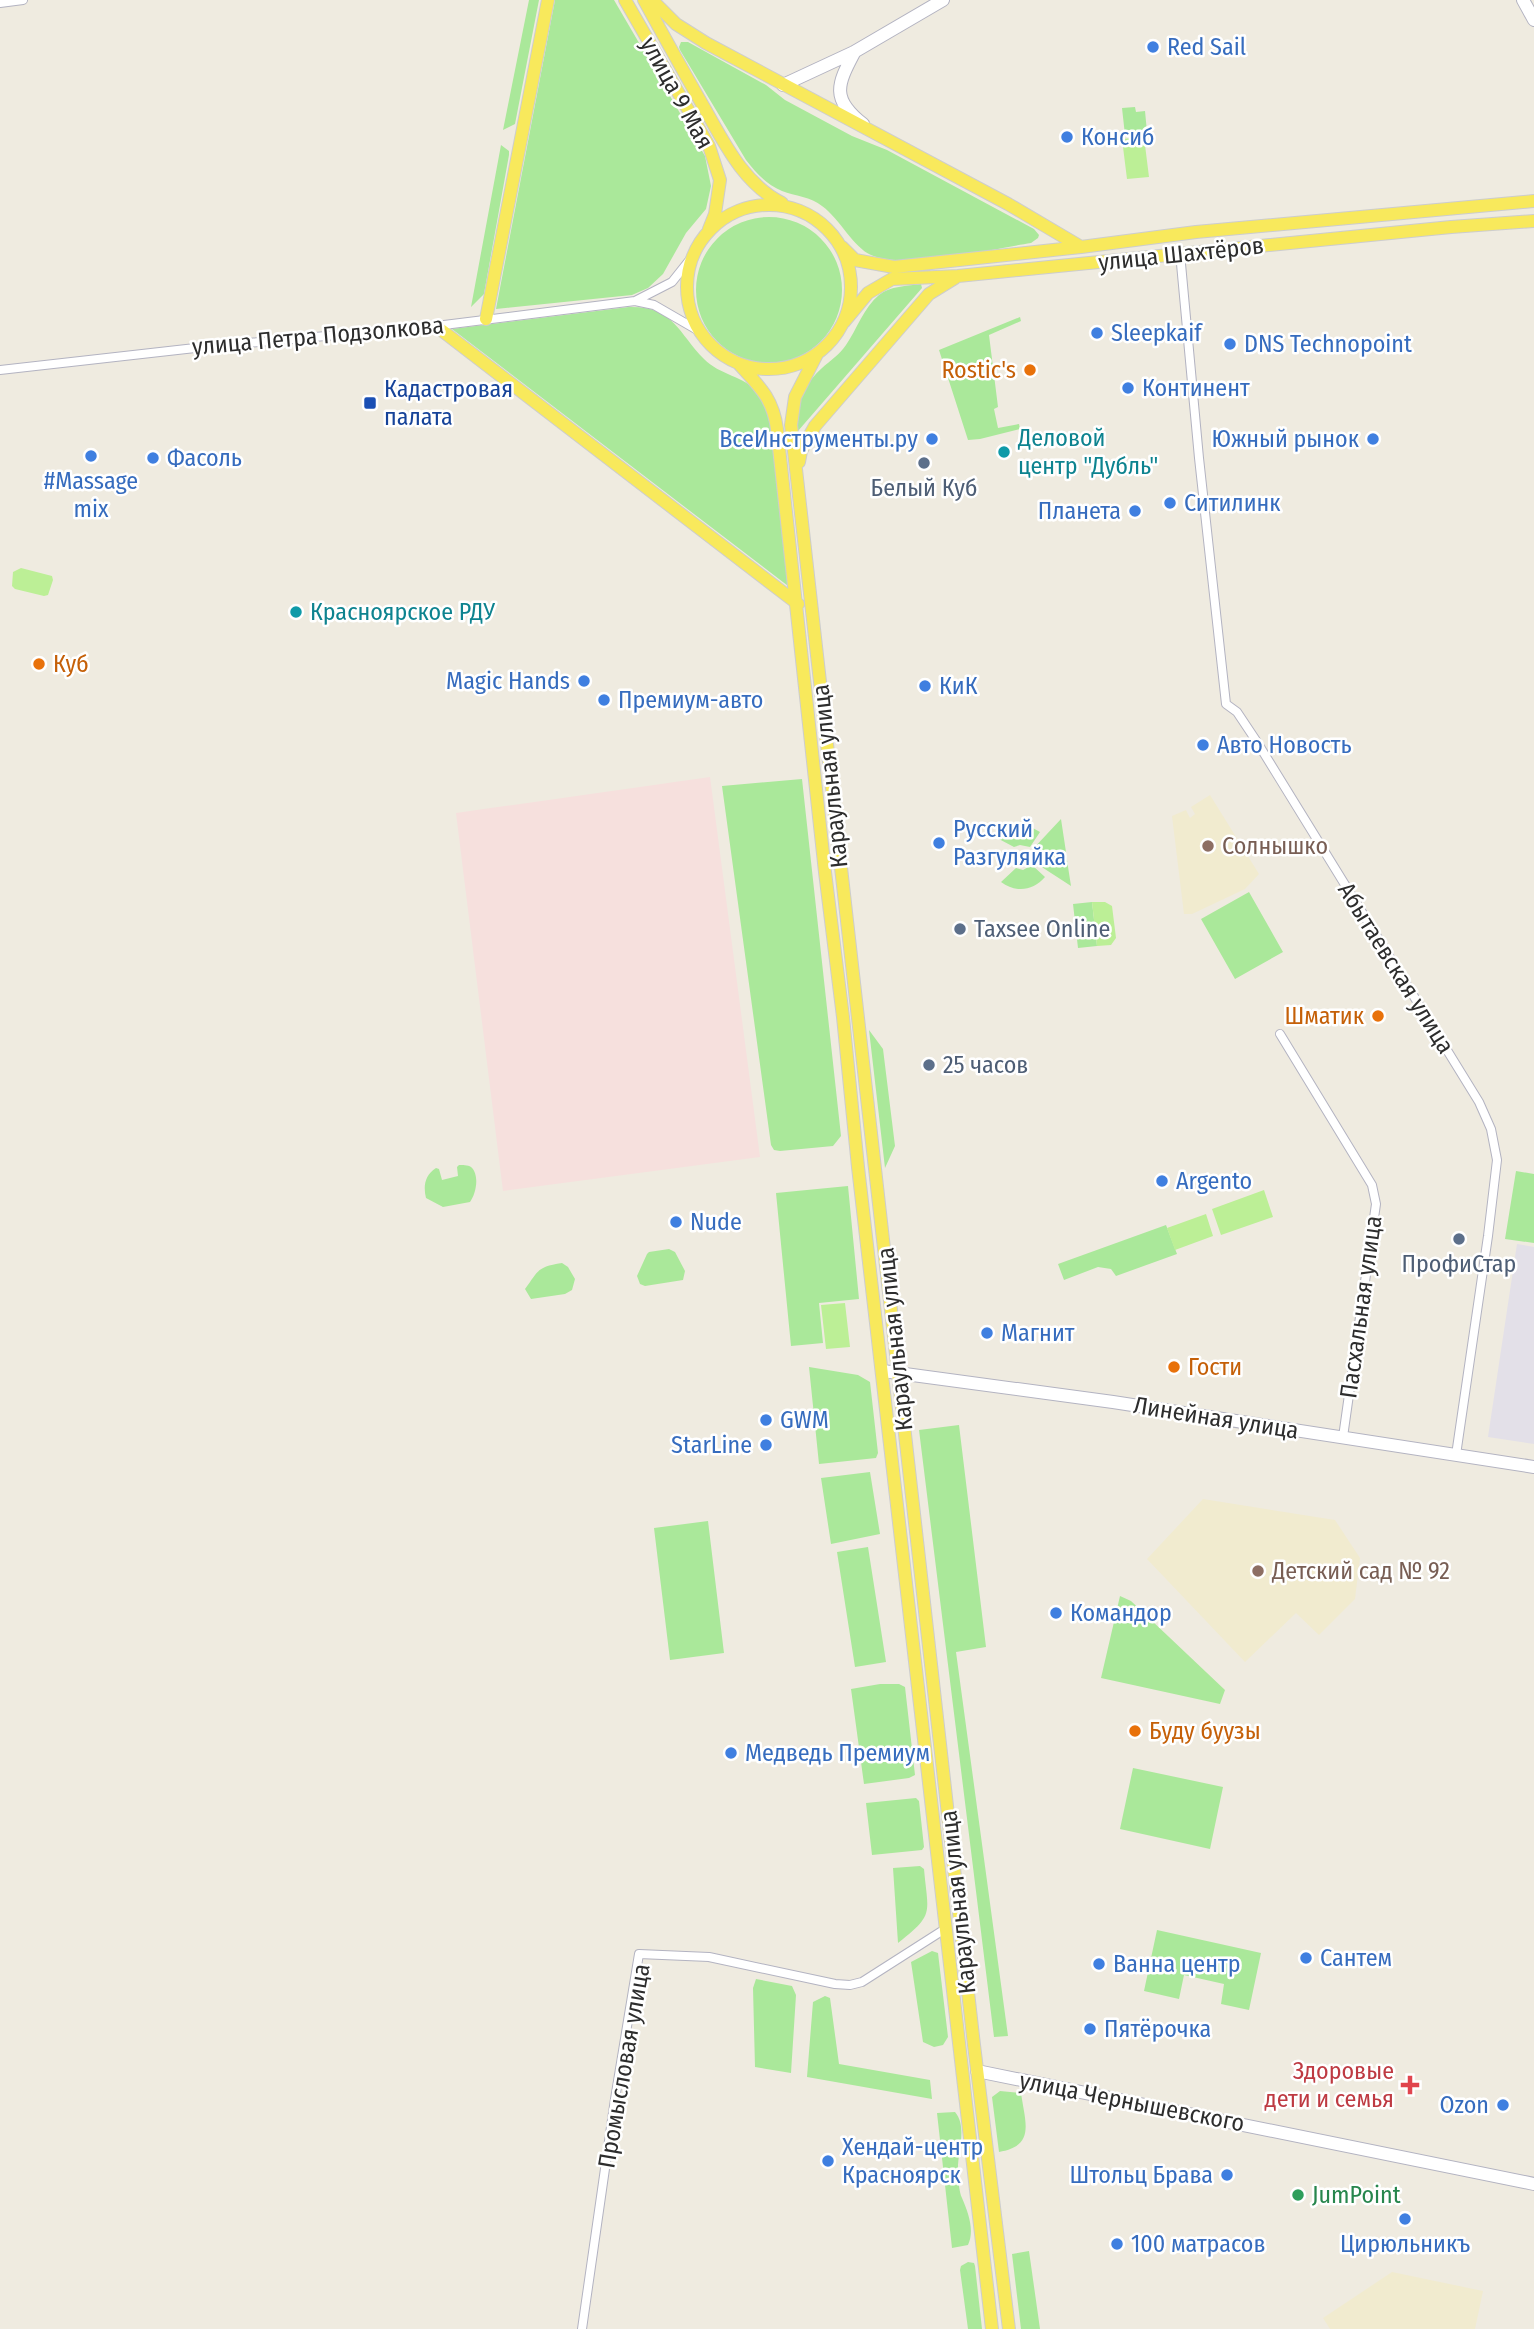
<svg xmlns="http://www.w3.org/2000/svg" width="1534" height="2329" font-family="'Fira Sans Condensed',sans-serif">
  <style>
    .industrial { fill: #e3e0e8 }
    .education { fill: #f1ebcf }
    .medical { fill: #f6e0dd }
    .green { fill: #aae89a }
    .pitch { fill: #bcef96 }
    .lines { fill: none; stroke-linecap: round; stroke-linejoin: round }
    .street-casing { stroke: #b3b3c1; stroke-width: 10 }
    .secondary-casing { stroke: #b3b3c1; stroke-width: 14 }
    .primary-casing { stroke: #cdcdcd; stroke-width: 14 }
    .street { stroke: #fff; stroke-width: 8 }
    .secondary { stroke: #fff; stroke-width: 12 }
    .primary { stroke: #f8e95c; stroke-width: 12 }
    .shop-dot { fill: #3f7fe0; stroke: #fff; stroke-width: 2.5 }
    .food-dot { fill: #e8710a; stroke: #fff; stroke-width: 2.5 }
    .transit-dot { fill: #1a4fb4; stroke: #fff; stroke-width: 2.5 }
    .culture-dot { fill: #0f9aa8; stroke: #fff; stroke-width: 2.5 }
    .service-dot { fill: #5c6f8a; stroke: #fff; stroke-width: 2.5 }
    .education-dot { fill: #8d6e63; stroke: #fff; stroke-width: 2.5 }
    .health-dot { fill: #e0444e; stroke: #fff; stroke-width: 2.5 }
    .leisure-dot { fill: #2e9e5b; stroke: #fff; stroke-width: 2.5 }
    .labels { text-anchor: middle; stroke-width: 5; stroke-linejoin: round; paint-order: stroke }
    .shop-label { font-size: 24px; fill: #366cbe; stroke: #fff; text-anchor: start }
    .street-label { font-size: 24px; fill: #2d2d2d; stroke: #fff }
    .food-label { font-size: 24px; fill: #c56008; stroke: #fff; text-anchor: start }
    .transit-label { font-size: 24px; fill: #164399; stroke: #fff; text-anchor: start }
    .culture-label { font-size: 24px; fill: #0d838f; stroke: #fff; text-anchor: start }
    .service-label { font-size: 24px; fill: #4e5e75; stroke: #fff }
    .education-label { font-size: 24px; fill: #785e54; stroke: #fff; text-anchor: start }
    .health-label { font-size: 24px; fill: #be3a42; stroke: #fff; text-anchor: end }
    .leisure-label { font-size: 24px; fill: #27864d; stroke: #fff; text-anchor: start }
  </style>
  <rect width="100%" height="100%" fill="#efebe0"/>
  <!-- industrial -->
  <path class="industrial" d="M1517 1244 1534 1247V1444L1488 1437Z"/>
  <!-- education -->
  <path class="education" d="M1210 795 1259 874 1245 889 1192 914H1184L1172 816 1186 810 1190 818 1195 814 1191 807Z
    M1203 1499 1335 1520 1360 1558 1355 1599 1319 1635 1296 1613 1245 1662 1147 1559Z
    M1392 2272 1483 2291 1475 2329H1330L1323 2318Z"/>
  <!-- medical -->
  <path class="medical" d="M710 777 760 1157 503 1191 456 813Z"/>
  <!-- green -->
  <path class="green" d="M529 0H539L515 124 503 130Z
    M555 0H614L705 156 711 186 706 209 686 233 663 274 648 288 632 295 496 309Z
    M681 42H688L766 85 785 100 852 136 887 150 1034 229 1039 235 1038 238 1031 243C993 249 904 270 871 255 853 247 840 219 822 206 811 197 795 196 782 191 766 184 756 173 746 160L680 50 679 47Z
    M1135 107 1136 112 1145 111 1147 132 1125 135 1122 108Z
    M501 145 509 151V155L484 294 471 307Z
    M696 290a73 73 0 1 1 146 0a73 73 0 1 1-146 0Z
    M921 284 922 288 798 431C794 407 804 384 822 368 830 361 840 354 846 345 857 329 864 307 879 295 890 286 907 286 921 284Z
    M629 307C674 306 678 333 704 359 719 375 745 376 758 393 777 418 776 458 779 487 784 521 788 555 792 589L452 329Z
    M1020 317 1021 321 989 335 998 407 994 409 998 428 1019 424 1020 429 980 439 968 440 939 350Z
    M802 779 841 1136 833 1146 780 1151 774 1150 771 1145 722 786Z
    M1061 819 1066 852 1034 855 1032 850Z
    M1016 825 1029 826 1040 832 1030 847 1020 845 1014 847 997 838 1005 830Z
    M1066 854 1071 886 1034 862 1035 857Z
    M1032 865 1045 877C1033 891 1016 893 1001 882L1016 868 1023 870Z
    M1249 892 1283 952 1235 979 1201 919Z
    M1092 902 1097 946 1078 948 1073 904Z
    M869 1030 883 1049 895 1146 885 1168Z
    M459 1165C462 1165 468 1165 471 1167 480 1175 476 1194 470 1202L443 1207 426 1198C423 1186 425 1175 436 1168L439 1169 442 1180 458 1176 457 1167Z
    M1516 1171 1534 1174V1243L1505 1239Z
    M848 1186 859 1299 819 1303 823 1343 791 1346 776 1193Z
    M1166 1225 1177 1254 1116 1276 1111 1269 1098 1267 1064 1280 1058 1264Z
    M669 1249 675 1252 685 1271 683 1280 645 1286 640 1284 637 1276 647 1254 649 1252Z
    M562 1263 568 1267 575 1279 572 1290 565 1294 531 1299 525 1289C539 1270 537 1267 562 1263Z
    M809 1367 858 1375 870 1382 878 1453 876 1458 819 1464Z
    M959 1425 986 1647 956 1652 1008 2036 994 2037 919 1430Z
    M870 1472 880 1534 831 1544 821 1478Z
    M708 1521 724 1653 670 1660 654 1528Z
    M868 1547 886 1662 855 1667 837 1552Z
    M1120 1596 1131 1601 1225 1690 1220 1704 1101 1678Z
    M880 1684H899L905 1687 915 1775 909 1778 864 1784 851 1689Z
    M1133 1768 1223 1787 1210 1849 1120 1829Z
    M916 1798 919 1801 924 1847 922 1850 872 1855 866 1803Z
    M920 1866 924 1869C928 1914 935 1914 898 1943L893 1868Z
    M1157 1930 1261 1953 1249 2010 1221 2004 1224 1984 1184 1975 1179 1999 1144 1991Z
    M932 1951 938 1953 948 2037 943 2045 934 2047 923 2042 911 1962Z
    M756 1979 792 1986 796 1995 791 2073 755 2067 753 1988Z
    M825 1996 830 1998 839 2064 930 2080 932 2099 807 2077 813 2002Z
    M1000 2091 1021 2093C1025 2122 1036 2146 999 2152L992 2097Z
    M955 2112C968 2127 957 2153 958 2171 958 2178 959 2192 962 2198 968 2212 975 2230 968 2245L952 2248 937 2113Z
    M1029 2251 1040 2329H1021L1012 2254Z
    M968 2262 974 2263 975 2266 982 2329H968L960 2270 961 2266Z"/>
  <!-- pitch -->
  <path class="pitch" d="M1144 137 1149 177 1127 179 1122 139Z
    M21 568 52 576 53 580 48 595 44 596 15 589 12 586 13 572Z
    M1092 902H1105L1112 906 1116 938 1111 945 1097 946Z
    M1264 1190 1273 1217 1221 1235 1212 1209Z
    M1206 1214 1213 1236 1175 1250 1167 1228Z
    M845 1303 850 1347 826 1349 821 1305Z"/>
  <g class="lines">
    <defs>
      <path id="street" d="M0 3 23 0
        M1180 253 1199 458 1226 704 1237 712 1257 742 1479 1102 1491 1129 1497 1160 1488 1236 1456 1455
        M635 301 672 282 692 257
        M0 370 204 347 436 326 635 301 654 305 699 331
        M1280 1034 1372 1185 1376 1204 1343 1437
        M582 2329 615 2099 639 1954 709 1957 835 1984 850 1985 862 1982 945 1929"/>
      <path id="secondary" d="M1523 0 1534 20
        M854 53C837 85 831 99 863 124
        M783 85 854 52 943 0
        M883 1371 1113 1402 1534 1467
        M977 2071 1534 2184"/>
      <path id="primary" d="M625 0 709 146 720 180 715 214 709 229
        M644 0C663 35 682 69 702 104 723 140 742 183 782 203
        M652 0 676 24 706 43 1008 204 1081 247
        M687 287a82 82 0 1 1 164 0a82 82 0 1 1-164 0Z
        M842 247 855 260 894 267 1081 247 1196 232 1534 201
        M486 319 548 0
        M844 322 868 293 892 279 958 276 1451 227 1534 221
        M436 326 798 604
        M817 354 795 397 791 425 974 2045 1009 2329
        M739 364C759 386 773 398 777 429L825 872 843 1017 858 1167 992 2329
        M799 462 801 451 815 426 929 294 955 278"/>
    </defs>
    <!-- street casing -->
    <use href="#street" class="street-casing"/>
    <!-- secondary casing -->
    <use href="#secondary" class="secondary-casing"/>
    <!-- primary casing -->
    <use href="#primary" class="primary-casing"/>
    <!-- street -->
    <use href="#street" class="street"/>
    <!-- secondary -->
    <use href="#secondary" class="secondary"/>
    <!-- primary -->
    <use href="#primary" class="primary"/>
  </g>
  <!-- markers -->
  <g class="shop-dot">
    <circle cx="1153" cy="47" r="7"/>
    <circle cx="1067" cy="137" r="7"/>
    <circle cx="1097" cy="333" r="7"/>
    <circle cx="1230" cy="344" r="7"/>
    <circle cx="1128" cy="388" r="7"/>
    <circle cx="932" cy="439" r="7"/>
    <circle cx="1373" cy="439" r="7"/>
    <circle cx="91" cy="456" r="7"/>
    <circle cx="153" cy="458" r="7"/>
    <circle cx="1170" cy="503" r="7"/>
    <circle cx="1135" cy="511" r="7"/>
    <circle cx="584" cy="681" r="7"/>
    <circle cx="925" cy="686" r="7"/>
    <circle cx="604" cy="700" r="7"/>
    <circle cx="1203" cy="745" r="7"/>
    <circle cx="939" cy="843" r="7"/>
    <circle cx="1162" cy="1181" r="7"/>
    <circle cx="676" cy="1222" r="7"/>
    <circle cx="987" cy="1333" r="7"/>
    <circle cx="766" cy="1420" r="7"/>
    <circle cx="766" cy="1445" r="7"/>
    <circle cx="1056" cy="1613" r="7"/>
    <circle cx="731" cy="1753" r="7"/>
    <circle cx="1306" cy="1958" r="7"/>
    <circle cx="1099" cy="1964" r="7"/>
    <circle cx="1090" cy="2029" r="7"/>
    <circle cx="1503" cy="2105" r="7"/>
    <circle cx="828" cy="2161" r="7"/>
    <circle cx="1227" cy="2175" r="7"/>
    <circle cx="1405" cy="2219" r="7"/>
    <circle cx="1117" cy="2244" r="7"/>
  </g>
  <g class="food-dot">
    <circle cx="1030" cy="370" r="7"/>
    <circle cx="39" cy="664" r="7"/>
    <circle cx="1378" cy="1016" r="7"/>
    <circle cx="1174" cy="1367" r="7"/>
    <circle cx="1135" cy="1731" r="7"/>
  </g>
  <rect class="transit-dot" x="363" y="396" width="14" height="14" rx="3.5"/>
  <g class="culture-dot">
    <circle cx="1004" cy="452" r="7"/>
    <circle cx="296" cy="612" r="7"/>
  </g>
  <g class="service-dot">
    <circle cx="924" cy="463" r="7"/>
    <circle cx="960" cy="929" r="7"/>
    <circle cx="929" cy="1065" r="7"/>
    <circle cx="1459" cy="1239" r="7"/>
  </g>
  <g class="education-dot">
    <circle cx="1208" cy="846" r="7"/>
    <circle cx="1258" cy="1571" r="7"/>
  </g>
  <path class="health-dot" d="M1406.5 2074.5h7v7h7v7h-7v7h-7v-7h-7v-7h7z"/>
  <circle class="leisure-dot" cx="1298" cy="2195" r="7"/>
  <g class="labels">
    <!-- shop labels -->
    <g class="shop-label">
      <text x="1167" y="55">Red Sail</text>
      <text x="1081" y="145">Консиб</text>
      <text x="1111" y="341">Sleepkaif</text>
      <text x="1244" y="352">DNS Technopoint</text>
      <text x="1142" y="396">Континент</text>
      <text x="918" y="447" text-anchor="end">ВсеИнструменты.ру</text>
      <text x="1359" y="447" text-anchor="end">Южный рынок</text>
      <text x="167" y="466">Фасоль</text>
      <text x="91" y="489" text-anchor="middle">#Massage<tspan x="91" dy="28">mix</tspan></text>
      <text x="1184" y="511">Ситилинк</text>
      <text x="1121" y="519" text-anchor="end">Планета</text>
      <text x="570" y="689" text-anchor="end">Magic Hands</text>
      <text x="939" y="694">КиК</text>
      <text x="618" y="708">Премиум-авто</text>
      <text x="1217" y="753">Авто Новость</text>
      <text x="953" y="837">Русский<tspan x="953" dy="28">Разгуляйка</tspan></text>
      <text x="1176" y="1189">Argento</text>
      <text x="690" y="1230">Nude</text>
      <text x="1001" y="1341">Магнит</text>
      <text x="780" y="1428">GWM</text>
      <text x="752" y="1453" text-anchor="end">StarLine</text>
      <text x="1070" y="1621">Командор</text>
      <text x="745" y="1761">Медведь Премиум</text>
      <text x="1320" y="1966">Сантем</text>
      <text x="1113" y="1972">Ванна центр</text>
      <text x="1104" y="2037">Пятёрочка</text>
      <text x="1489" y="2113" text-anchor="end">Ozon</text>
      <text x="842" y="2155">Хендай-центр<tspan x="842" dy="28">Красноярск</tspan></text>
      <text x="1213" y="2183" text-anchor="end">Штольц Брава</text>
      <text x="1131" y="2252">100 матрасов</text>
      <text x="1405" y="2252" text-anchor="middle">Цирюльникъ</text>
    </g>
    <!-- street labels -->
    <g class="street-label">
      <text transform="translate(677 93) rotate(61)" y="8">улица 9 Мая</text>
      <text transform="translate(1181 254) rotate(-6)" y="8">улица Шахтёров</text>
      <text transform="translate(318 336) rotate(-5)" y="8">улица Петра Подзолкова</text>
      <text transform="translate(830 776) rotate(-96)" y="8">Караульная улица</text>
      <text transform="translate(1396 968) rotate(58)" y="8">Абытаевская улица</text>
      <text transform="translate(1361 1307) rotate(-82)" y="8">Пасхальная улица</text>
      <text transform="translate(895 1339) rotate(-96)" y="8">Караульная улица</text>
      <text transform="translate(1216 1418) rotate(9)" y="8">Линейная улица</text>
      <text transform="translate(958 1902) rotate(-96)" y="8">Караульная улица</text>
      <text transform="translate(624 2066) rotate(-80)" y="8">Промысловая улица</text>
      <text transform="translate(1132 2102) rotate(11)" y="8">улица Чернышевского</text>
    </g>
    <!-- food labels -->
    <g class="food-label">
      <text x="1016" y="378" text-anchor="end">Rostic's</text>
      <text x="53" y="672">Куб</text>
      <text x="1364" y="1024" text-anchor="end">Шматик</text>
      <text x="1188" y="1375">Гости</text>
      <text x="1149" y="1739">Буду буузы</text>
    </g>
    <!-- transit labels -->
    <g class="transit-label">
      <text x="384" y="397">Кадастровая<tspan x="384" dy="28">палата</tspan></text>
    </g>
    <!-- culture labels -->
    <g class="culture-label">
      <text x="1018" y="446">Деловой<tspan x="1018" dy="28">центр "Дубль"</tspan></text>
      <text x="310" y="620">Красноярское РДУ</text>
    </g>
    <!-- service labels -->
    <g class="service-label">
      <text x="924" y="496">Белый Куб</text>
      <text x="974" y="937" text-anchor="start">Taxsee Online</text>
      <text x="943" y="1073" text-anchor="start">25 часов</text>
      <text x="1459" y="1272">ПрофиСтар</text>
    </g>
    <!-- education labels -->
    <g class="education-label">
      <text x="1222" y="854">Солнышко</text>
      <text x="1272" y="1579">Детский сад № 92</text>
    </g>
    <!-- health labels -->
    <g class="health-label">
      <text x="1394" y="2079">Здоровые<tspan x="1394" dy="28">дети и семья</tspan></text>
    </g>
    <!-- leisure labels -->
    <g class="leisure-label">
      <text x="1312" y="2203">JumPoint</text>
    </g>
  </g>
</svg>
